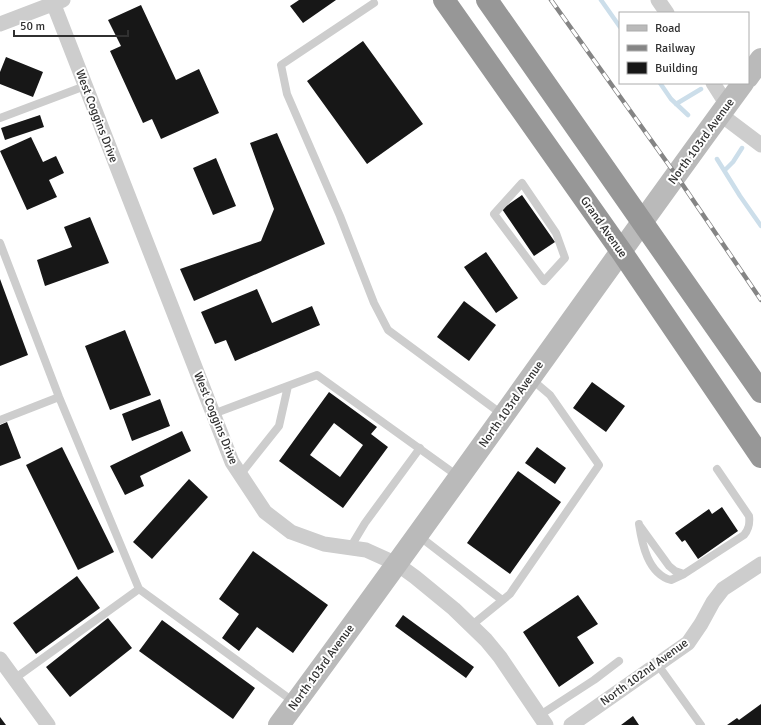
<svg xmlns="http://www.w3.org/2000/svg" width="761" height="725" font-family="Signika,sans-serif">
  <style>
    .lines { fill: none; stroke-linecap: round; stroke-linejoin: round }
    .stream { stroke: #ccdeea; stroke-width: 4.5 }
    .building { fill: #171717; fill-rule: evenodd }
    .lane { stroke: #cdcdcd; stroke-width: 8 }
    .street { stroke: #cdcdcd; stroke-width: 15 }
    .secondary { stroke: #bababa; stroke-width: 22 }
    .highway { stroke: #979797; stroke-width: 22 }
    .rail-casing { stroke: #858585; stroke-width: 4.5 }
    .rail { stroke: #fff; stroke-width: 3; stroke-dasharray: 9; stroke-linecap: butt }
    .labels { text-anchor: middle; stroke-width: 4; stroke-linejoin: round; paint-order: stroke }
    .street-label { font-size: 12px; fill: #303030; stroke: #fff }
  </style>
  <rect width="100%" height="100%" fill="#fff"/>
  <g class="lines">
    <!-- stream -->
    <path class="stream" d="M601 0 620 27
      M660 83 671 99 688 115
      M676 104 701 89
      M717 159 740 196 761 226
      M725 170 733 162 742 148"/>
  </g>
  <!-- building -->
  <path class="building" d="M299 0H336L303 23 290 6Z
    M141 5 176 80 199 69 219 113 161 139 152 119 143 123 110 51 121 46 108 20Z
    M363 41 423 124 367 164 307 81Z
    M6 57 43 72 33 97 0 84V72Z
    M40 115 44 127 5 140 1 128Z
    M277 133 325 244 194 301 180 269 261 241 274 209 250 143Z
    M31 137 43 162 56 156 64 173 49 180 57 197 27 210 0 151Z
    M216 158 236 206 213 215 193 168Z
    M522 195 555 242 534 256 502 209Z
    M90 217 109 263 45 286 37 260 72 247 64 227Z
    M486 252 518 298 496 313 464 267Z
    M0 279 28 355 0 366Z
    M257 289 272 323 312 306 320 325 235 361 226 340 215 344 201 312Z
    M464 301 496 325 469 361 437 337Z
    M125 330 151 395 110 410 85 346Z
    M592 382 625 406 606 432 573 408Z
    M329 392 377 427 371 434 388 447 343 508 279 461ZM334 423 363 445 340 477 310 455Z
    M160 399 170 426 132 441 122 414Z
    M7 422 21 458 0 466V425Z
    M182 431 191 451 140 476 144 486 125 495 110 466Z
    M62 447 114 552 78 570 26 465Z
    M537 447 566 468 555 484 525 463Z
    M518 471 561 502 510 574 467 543Z
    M189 479 208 497 152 559 133 542Z
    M722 507 738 531 698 559 685 540 682 542 675 533 709 509 712 514Z
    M253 551 328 605 293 653 257 627 239 651 222 638 239 614 219 599Z
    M77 576 100 608 36 654 13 623Z
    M578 595 598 624 577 637 594 663 559 687 523 632Z
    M403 615 474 667 466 678 395 626Z
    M108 618 132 648 70 697 46 667Z
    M162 620 255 688 233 719 139 651Z
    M761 704V725H727L737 718 739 720Z
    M633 716 639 725H621Z
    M0 717 6 725H0Z"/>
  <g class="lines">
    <!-- lane -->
    <path class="lane" d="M374 3 281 65 287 94 340 216 374 303 388 330 503 415
      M0 118 85 86
      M522 183 556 233 565 258 544 281 494 214Z
      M0 243 59 397 139 589 294 702
      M213 414 317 375 459 477
      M0 420 59 397
      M240 475 279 426 288 386
      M639 524C642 544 648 574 671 580L684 574 744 535C749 529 750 524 749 516L717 469
      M640 526 669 566 675 571 684 574
      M419 536 502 600
      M350 548 365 523 420 448
      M472 625 510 594 599 465 550 395 530 378
      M658 665 701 725
      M14 679 139 589
      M540 715 594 680 619 661"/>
    <!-- street -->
    <path class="street" d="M52 0 232 462 265 512 291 532 324 544 366 550 397 564 415 577 454 609 486 640 500 657 546 725
      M658 0 667 13
      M0 24 63 0
      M713 83 727 105
      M720 114 761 145
      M0 659 48 725
      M571 725 688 643 701 624 713 602 723 589 761 564"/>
    <!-- secondary -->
    <path class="secondary" d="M748 77 761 59
      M279 725C436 513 587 296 743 83"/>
    <!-- highway -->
    <path class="highway" d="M444 0 621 251 761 457
      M487 0 761 392"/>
    <defs>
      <path id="rail" d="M551 0 676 175 761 300"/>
    </defs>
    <!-- rail casing -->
    <use href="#rail" class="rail-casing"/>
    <!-- rail -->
    <use href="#rail" class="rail"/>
  </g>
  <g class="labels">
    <!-- street labels -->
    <g class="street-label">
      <text transform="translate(97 116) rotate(69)" y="4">West Coggins Drive</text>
      <text transform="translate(701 141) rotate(-54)" y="4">North 103rd Avenue</text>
      <text transform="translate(604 227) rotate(55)" y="4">Grand Avenue</text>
      <text transform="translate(511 404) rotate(-55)" y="4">North 103rd Avenue</text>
      <text transform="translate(216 418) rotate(68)" y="4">West Coggins Drive</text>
      <text transform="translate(321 667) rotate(-54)" y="4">North 103rd Avenue</text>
      <text transform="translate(644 672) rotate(-36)" y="4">North 102nd Avenue</text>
    </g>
  </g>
  <!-- legend -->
  <rect x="619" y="12" width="130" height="72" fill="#ffffff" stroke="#acacac"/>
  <rect x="627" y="25" width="20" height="6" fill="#bababa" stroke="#acacac"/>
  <text x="655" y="32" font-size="12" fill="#303030">Road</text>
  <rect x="627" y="45" width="20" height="6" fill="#858585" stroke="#acacac"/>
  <text x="655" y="52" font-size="12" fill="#303030">Railway</text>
  <rect x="627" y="62" width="20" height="12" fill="#171717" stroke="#acacac"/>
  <text x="655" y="72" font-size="12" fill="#303030">Building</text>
  <!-- scale -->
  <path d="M14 30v6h114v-6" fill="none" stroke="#303030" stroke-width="2"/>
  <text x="20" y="30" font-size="12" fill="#303030" stroke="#ffffff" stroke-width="3" paint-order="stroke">50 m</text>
</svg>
